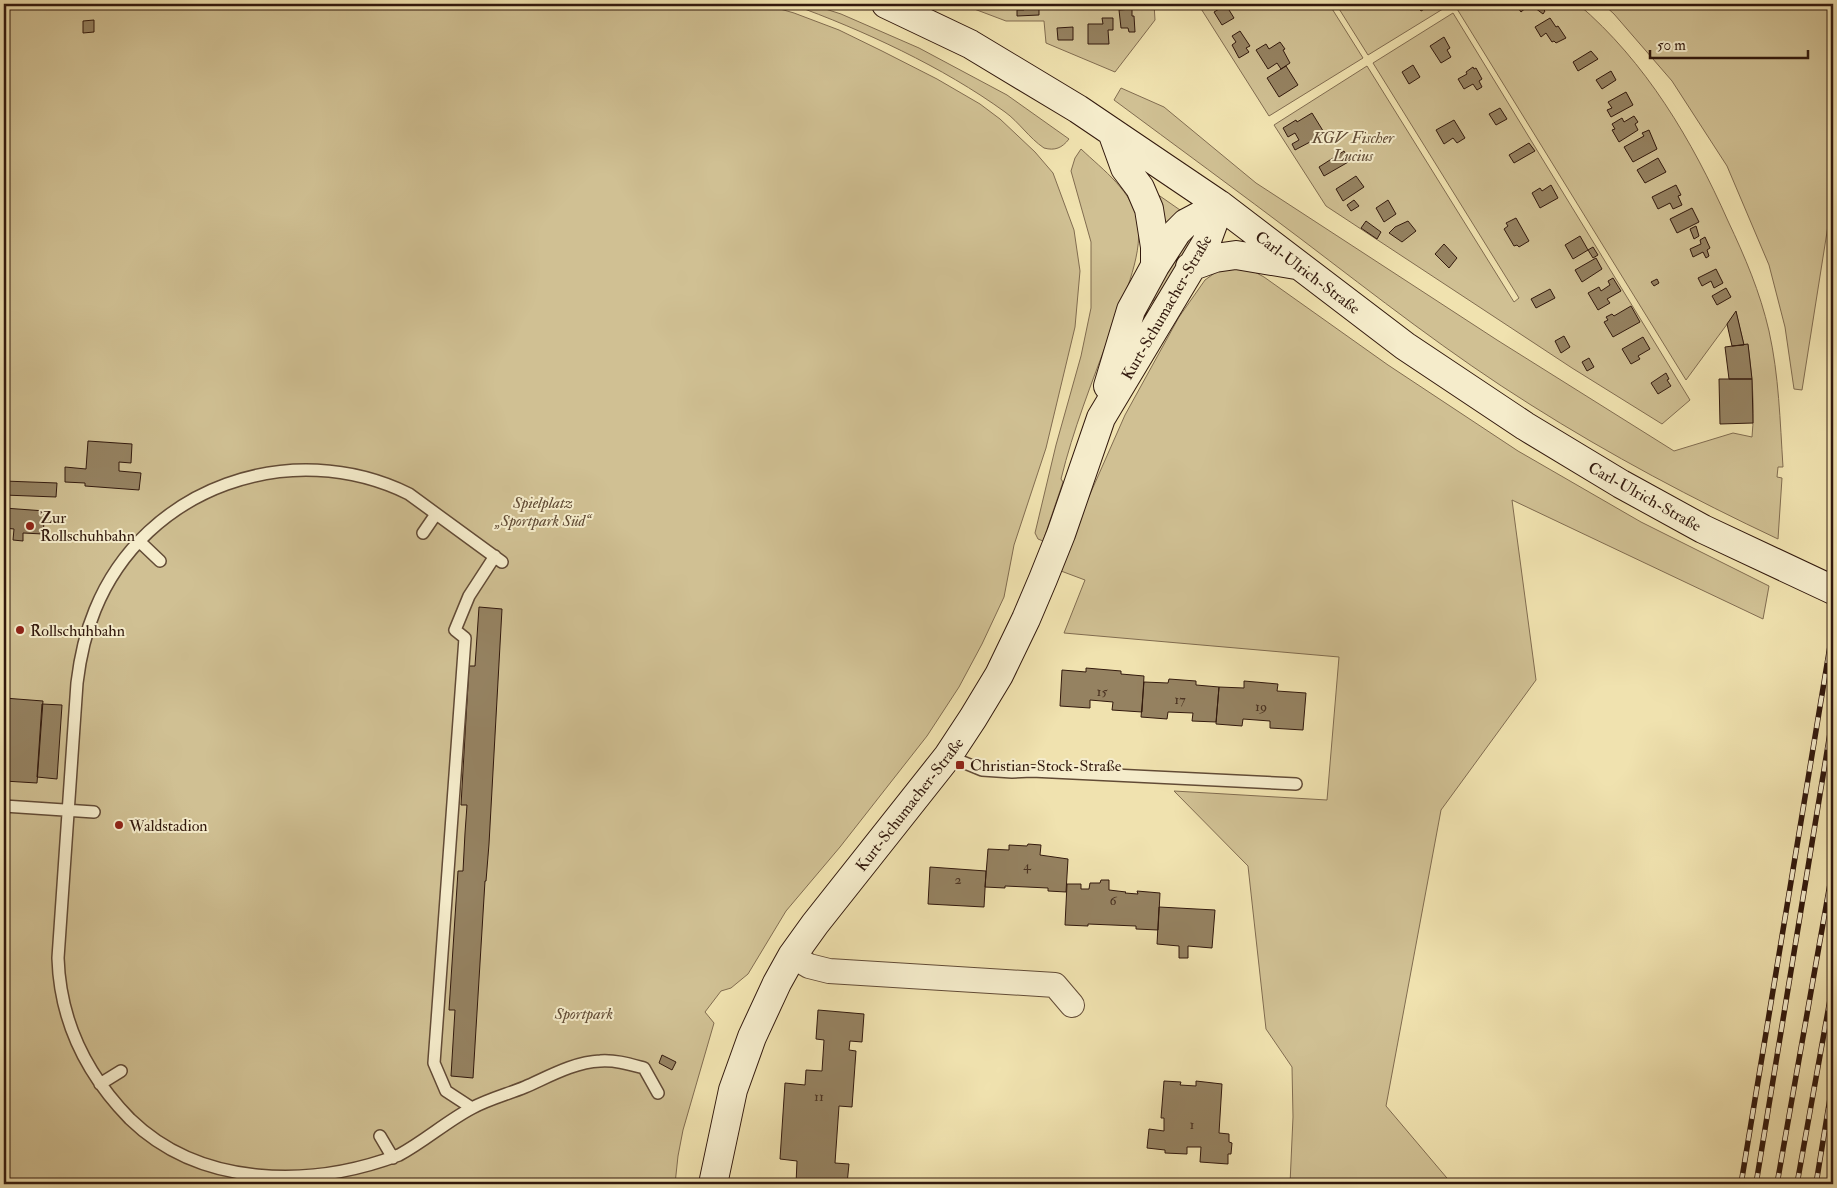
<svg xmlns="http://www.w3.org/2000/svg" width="1837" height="1188" font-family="'IM FELL Double Pica',serif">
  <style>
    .green { fill: #d0c093; stroke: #816c50 }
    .building { fill: #958261; stroke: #32190d }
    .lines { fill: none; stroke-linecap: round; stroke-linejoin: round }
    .lane-casing { stroke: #624b36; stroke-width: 14 }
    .street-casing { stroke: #624b36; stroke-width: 26 }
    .secondary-casing { stroke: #32190d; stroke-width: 30 }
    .lane { stroke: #f5eccb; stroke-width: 11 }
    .street { stroke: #f5eccb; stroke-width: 24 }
    .secondary { stroke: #f5eccb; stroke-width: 28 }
    .rail-casing { stroke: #32190d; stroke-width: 5.5 }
    .rail { stroke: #f5eccb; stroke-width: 4; stroke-dasharray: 11; stroke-linecap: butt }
    .poi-dot { fill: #8f2418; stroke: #f5eccb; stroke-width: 2 }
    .labels { text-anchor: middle; stroke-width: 4; stroke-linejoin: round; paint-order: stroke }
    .number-label { font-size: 14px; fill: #4b3322 }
    .park-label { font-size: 16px; font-style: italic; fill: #614b35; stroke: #f5eccb }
    .street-label { font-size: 16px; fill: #32190d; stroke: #f5eccb }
    .poi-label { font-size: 16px; fill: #32190d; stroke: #f5eccb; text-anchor: start }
  </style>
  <rect width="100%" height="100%" fill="#f0e2af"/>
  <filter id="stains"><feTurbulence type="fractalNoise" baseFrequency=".004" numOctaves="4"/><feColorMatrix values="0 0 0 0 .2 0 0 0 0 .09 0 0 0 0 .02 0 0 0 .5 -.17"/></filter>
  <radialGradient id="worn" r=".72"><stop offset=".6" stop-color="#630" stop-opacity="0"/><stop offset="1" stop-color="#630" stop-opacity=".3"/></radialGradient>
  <!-- green -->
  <path class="green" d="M4 4H763L794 13 839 30 882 51 937 79 980 104 1000 119 1035 152 1053 173 1074 230 1080 271 1075 327 1046 448 1014 545 1004 597 982 644 959 687 927 736 840 847 786 911 748 974 731 988 721 991 705 1012 714 1023 683 1130 678 1156 675 1184H4Z
    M791 4H810L841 14 919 48 1007 95 1069 139C1062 148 1055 151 1044 148 1029 138 1019 122 1005 112 943 67 863 30 791 4Z
    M961 4H1154L1155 20 1115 72 1046 43 1044 21H1006Z
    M1198 4H1329L1363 58 1269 116Z
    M1336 4H1451L1368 55Z
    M1454 4H1578C1646 62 1692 140 1728 221 1745 257 1760 292 1769 331 1779 376 1780 421 1783 467H1778L1777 477 1782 478 1778 539C1693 499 1610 455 1531 405 1451 355 1376 296 1301 239 1239 192 1176 146 1114 100L1121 88 1164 107 1256 183 1497 340 1674 451 1733 433 1752 437C1755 406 1752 375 1748 345H1744L1736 312 1686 380Z
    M1603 4H1833V194L1802 390 1794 389 1785 327 1769 265 1727 166 1672 81 1614 14Z
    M1453 13 1690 400 1662 424 1572 368 1326 206 1274 125 1367 66 1514 302 1519 298 1373 63Z
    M1081 149C1103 170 1134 192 1138 224 1143 257 1121 303 1110 334 1092 382 1073 430 1061 479L1063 482 1043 541 1038 539 1035 533 1056 445 1081 356 1091 308V242L1071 171 1075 158Z
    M1157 194 1180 210 1166 231Z
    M1199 232 1176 273 1149 306 1146 304 1188 236Z
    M1223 267 1251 270 1264 277 1388 365 1518 451 1641 522 1769 586 1763 619 1512 500 1536 680 1441 810 1386 1106 1452 1184H1290L1293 1117 1292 1067 1266 1029 1248 866 1174 791 1327 800 1339 657 1064 633 1085 580 1061 571 1087 501 1125 415 1179 317 1205 280Z"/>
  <!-- building -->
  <path class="building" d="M1024 4H1039V15L1017 16V10H1024Z
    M1416 4H1433L1421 11Z
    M1517 4H1526L1528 6 1521 12 1516 5Z
    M1538 4 1545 11 1543 14 1535 8Z
    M1226 5 1234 18 1222 25 1214 12Z
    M1132 9V16H1134L1135 32H1129L1128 28H1121L1119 10Z
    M1102 18H1113V30H1108L1109 44H1088V24H1103Z
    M1550 18 1556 27 1558 26 1566 38 1556 43 1554 41 1552 42 1546 33 1541 37 1535 27Z
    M94 20V32L83 33V21Z
    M1073 27V40H1058L1057 28Z
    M1240 31 1250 46 1246 48 1249 52 1239 58 1232 45 1236 42 1232 36Z
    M1444 37 1450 48 1447 50 1451 57 1441 63 1430 46Z
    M1280 42 1285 49 1283 50 1290 63 1281 69 1277 63 1268 69 1256 50 1266 44 1269 49Z
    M1591 51 1598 59 1578 71 1573 62Z
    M1413 65 1420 77 1409 84 1402 72Z
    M1286 66 1298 85 1279 97 1267 78Z
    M1473 67 1474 69 1476 68 1482 79 1479 81 1482 87 1477 90 1473 84 1464 89 1458 79 1467 74 1466 72Z
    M1611 71 1616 80 1602 89 1596 80Z
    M1626 92 1633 105 1611 117 1607 110 1612 108 1608 102Z
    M1500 108 1507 119 1496 125 1489 114Z
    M1312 113 1325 134 1295 150 1292 144 1299 140 1295 133 1288 137 1283 128 1296 120 1297 122Z
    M1634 116 1638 122 1635 124 1638 130 1619 142 1612 130 1615 129 1612 124 1622 118 1624 122Z
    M1454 120 1465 138 1457 143 1453 138 1444 144 1436 130Z
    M1649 130 1657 149 1633 162 1624 147 1644 136 1642 133Z
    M1529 143 1535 151 1514 163 1509 155Z
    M1344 151 1350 161 1324 176 1319 167Z
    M1658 158 1666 172 1645 183 1637 170Z
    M1356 176 1364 187 1343 201 1336 189Z
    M1551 185 1558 198 1540 208 1532 193 1540 188 1542 191Z
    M1676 185 1681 195 1678 196 1682 205 1673 209 1670 203 1658 209 1652 197Z
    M1354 200 1359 206 1351 211 1347 205Z
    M1388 200 1396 214 1384 222 1376 208Z
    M1692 208 1699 222 1677 233 1670 219Z
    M1516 218 1529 241 1519 247 1517 245 1514 246 1504 229 1508 226 1506 223Z
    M1366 221 1381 232 1377 239 1361 228Z
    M1408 221 1416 231 1402 242 1389 233 1395 227Z
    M1696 226 1699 236 1694 239 1690 229Z
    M1580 236 1588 250 1573 259 1565 245Z
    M1705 237 1710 248 1707 250 1709 256 1706 258 1703 252 1693 257 1690 249 1701 244 1700 240Z
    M1444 244 1457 258 1449 268 1435 254Z
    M1593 247 1598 255 1593 258 1588 250Z
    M1596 258 1602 269 1582 282 1575 270Z
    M1716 269 1723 283 1714 288 1711 281 1702 286 1698 278Z
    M1613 278 1621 291 1607 299 1610 303 1598 310 1588 293 1599 287 1601 291 1610 285 1608 281Z
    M1657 279 1659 283 1654 286 1651 282Z
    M1726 288 1731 297 1717 305 1712 296Z
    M1550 289 1555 298 1536 308 1531 299Z
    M1631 306 1640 322 1613 337 1604 322 1608 320 1606 317 1612 314 1614 316Z
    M1736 311 1744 345 1732 346 1727 324Z
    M1564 336 1570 347 1561 353 1555 341Z
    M1643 337 1650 349 1638 356 1640 359 1631 364 1622 349Z
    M1748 344 1752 379H1729L1725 347Z
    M1589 358 1594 367 1587 371 1582 362Z
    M1666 373 1669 379 1667 380 1671 386 1658 394 1651 383Z
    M1719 379H1752L1753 423 1720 424Z
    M88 441 132 444 131 463 119 462V471L141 473 139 490 85 486V483L65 482V467L86 469Z
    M4 481 57 483 56 497 4 495Z
    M4 508 45 511 43 534 23 533V541L13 540 14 529 4 528Z
    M479 607 502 609 489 844 486 881H485L473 1078 451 1076 455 1010H449L458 871H463L465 833 467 805H461L469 666H475Z
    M1086 668 1121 671V674L1144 676 1142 712 1112 710 1113 702 1090 700V708L1060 706 1062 670 1086 672Z
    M1169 679 1196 681V685L1219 687 1216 722 1192 721 1193 713 1168 712 1167 719 1141 717 1144 682 1168 683Z
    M1244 681 1278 684 1277 691 1306 693 1303 730 1270 728V721L1243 719 1242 726 1216 724 1219 687 1244 688Z
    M4 698 43 701 37 783 4 781Z
    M42 704 62 705 57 779 37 777Z
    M1028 844 1041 845 1040 855 1068 859 1066 892 1048 891V888L1005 886V888L985 887 988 849 1009 850V845L1027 846Z
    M930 867 986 871 984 907 928 904Z
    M1101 880H1109V890L1126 892 1125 893 1138 894 1137 891 1160 893 1158 930 1136 929V926L1088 924V926L1065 925 1067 884H1081V889H1089L1090 883H1100Z
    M1159 907 1215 910 1212 948 1188 946V958H1179V946L1157 944Z
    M818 1010 864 1014 862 1042 850 1041 849 1050 856 1051 852 1107 839 1106 835 1163 849 1164 847 1184H796L797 1161 780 1159 785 1083 805 1085 806 1070 822 1071 824 1040 816 1039Z
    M662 1055 676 1062 672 1070 659 1063Z
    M1164 1081 1181 1082 1180 1085 1196 1086V1081L1222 1084 1219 1133 1229 1134V1142L1232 1143 1231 1154H1228V1164L1200 1162 1201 1147H1187V1154L1165 1153V1150L1147 1148 1149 1129 1164 1131V1118H1161Z
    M986 1181 1000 1182V1184H986Z"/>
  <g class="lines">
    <defs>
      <path id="lane" d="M423 533 436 514
        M139 541 160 561
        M502 562 409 494C291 436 145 487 95 610 85 634 80 658 77 683L58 958C60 1022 86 1074 130 1119 201 1188 311 1188 399 1155 425 1141 447 1121 472 1108 489 1099 508 1094 525 1087 548 1077 574 1062 600 1061 616 1060 629 1064 644 1068L658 1093
        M948 756 982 770 1012 772 1032 771 1296 784
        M4 806 94 812
        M100 1084 121 1071
        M472 1108 446 1091 434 1063 465 638 455 630 469 596 495 556
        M380 1136 393 1158"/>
      <path id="street" d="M792 956 809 966 829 971 1055 985 1072 1005"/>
      <path id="secondary" d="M886 4 970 44 1078 109 1220 205 1405 346 1525 426 1621 484 1703 529 1833 590
        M1112 132 1125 168 1140 188 1149 209 1155 247V266
        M1190 267 1215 258 1236 255 1296 265
        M1108 386 1131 310 1155 266 1177 232 1186 223 1220 205
        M713 1184 733 1090 752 1037 777 983 792 956 815 924 948 756 973 718 999 675 1026 619 1043 579 1061 534 1101 418 1206 243 1220 205"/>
    </defs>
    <!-- lane casing -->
    <use href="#lane" class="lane-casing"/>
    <!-- street casing -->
    <use href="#street" class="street-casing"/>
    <!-- secondary casing -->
    <use href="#secondary" class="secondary-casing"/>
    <!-- lane -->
    <use href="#lane" class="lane"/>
    <!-- street -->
    <use href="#street" class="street"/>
    <!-- secondary -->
    <use href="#secondary" class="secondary"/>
    <defs>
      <path id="rail" d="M1741 1184 1833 628
        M1756 1184 1833 715
        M1777 1184 1833 867
        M1797 1184 1833 983
        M1816 1184 1833 1080"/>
    </defs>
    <!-- rail casing -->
    <use href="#rail" class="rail-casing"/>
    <!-- rail -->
    <use href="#rail" class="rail"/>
  </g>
  <!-- markers -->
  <g class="poi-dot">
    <circle cx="30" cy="526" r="5"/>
    <circle cx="20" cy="630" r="5"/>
    <rect x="955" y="760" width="10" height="10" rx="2.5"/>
    <circle cx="119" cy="825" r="5"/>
  </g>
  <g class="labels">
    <!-- number labels -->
    <g class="number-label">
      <text x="1102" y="696">15</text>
      <text x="1180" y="704">17</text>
      <text x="1261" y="711">19</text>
      <text x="1027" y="870">4</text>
      <text x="958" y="884">2</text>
      <text x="1113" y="905">6</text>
      <text x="819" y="1101">11</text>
      <text x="1192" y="1129">1</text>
    </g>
    <!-- park labels -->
    <g class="park-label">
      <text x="1353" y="143">KGV Fischer<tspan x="1353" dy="18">Lucius</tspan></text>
      <text x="543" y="508">Spielplatz<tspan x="543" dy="18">„Sportpark Süd“</tspan></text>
      <text x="584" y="1019">Sportpark</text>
    </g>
    <!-- street labels -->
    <g class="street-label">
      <text transform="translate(1308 272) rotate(37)" y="6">Carl-Ulrich-Straße</text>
      <text transform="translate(1166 307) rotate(-60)" y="6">Kurt-Schumacher-Straße</text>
      <text transform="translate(1645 496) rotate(29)" y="6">Carl-Ulrich-Straße</text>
      <text transform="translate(909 804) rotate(-52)" y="6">Kurt-Schumacher-Straße</text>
    </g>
    <!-- poi labels -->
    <g class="poi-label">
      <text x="40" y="523">Zur<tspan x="40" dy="18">Rollschuhbahn</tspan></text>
      <text x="30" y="636">Rollschuhbahn</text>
      <text x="970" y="771">Christian-Stock-Straße</text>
      <text x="129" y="831">Waldstadion</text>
    </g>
  </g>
  <!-- margin -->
  <rect width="1837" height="1188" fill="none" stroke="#f0e2af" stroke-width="20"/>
  <rect x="5" y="5" width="1827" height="1178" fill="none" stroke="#32190d" stroke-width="2.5"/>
  <rect x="10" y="10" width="1817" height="1168" fill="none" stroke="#32190d"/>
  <!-- scale -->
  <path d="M1650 50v8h158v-8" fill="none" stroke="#32190d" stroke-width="2.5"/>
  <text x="1657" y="50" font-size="15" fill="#32190d" stroke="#f5eccb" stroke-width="4" paint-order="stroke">50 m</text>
  <rect width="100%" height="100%" filter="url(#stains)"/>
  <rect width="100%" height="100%" fill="url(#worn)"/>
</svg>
